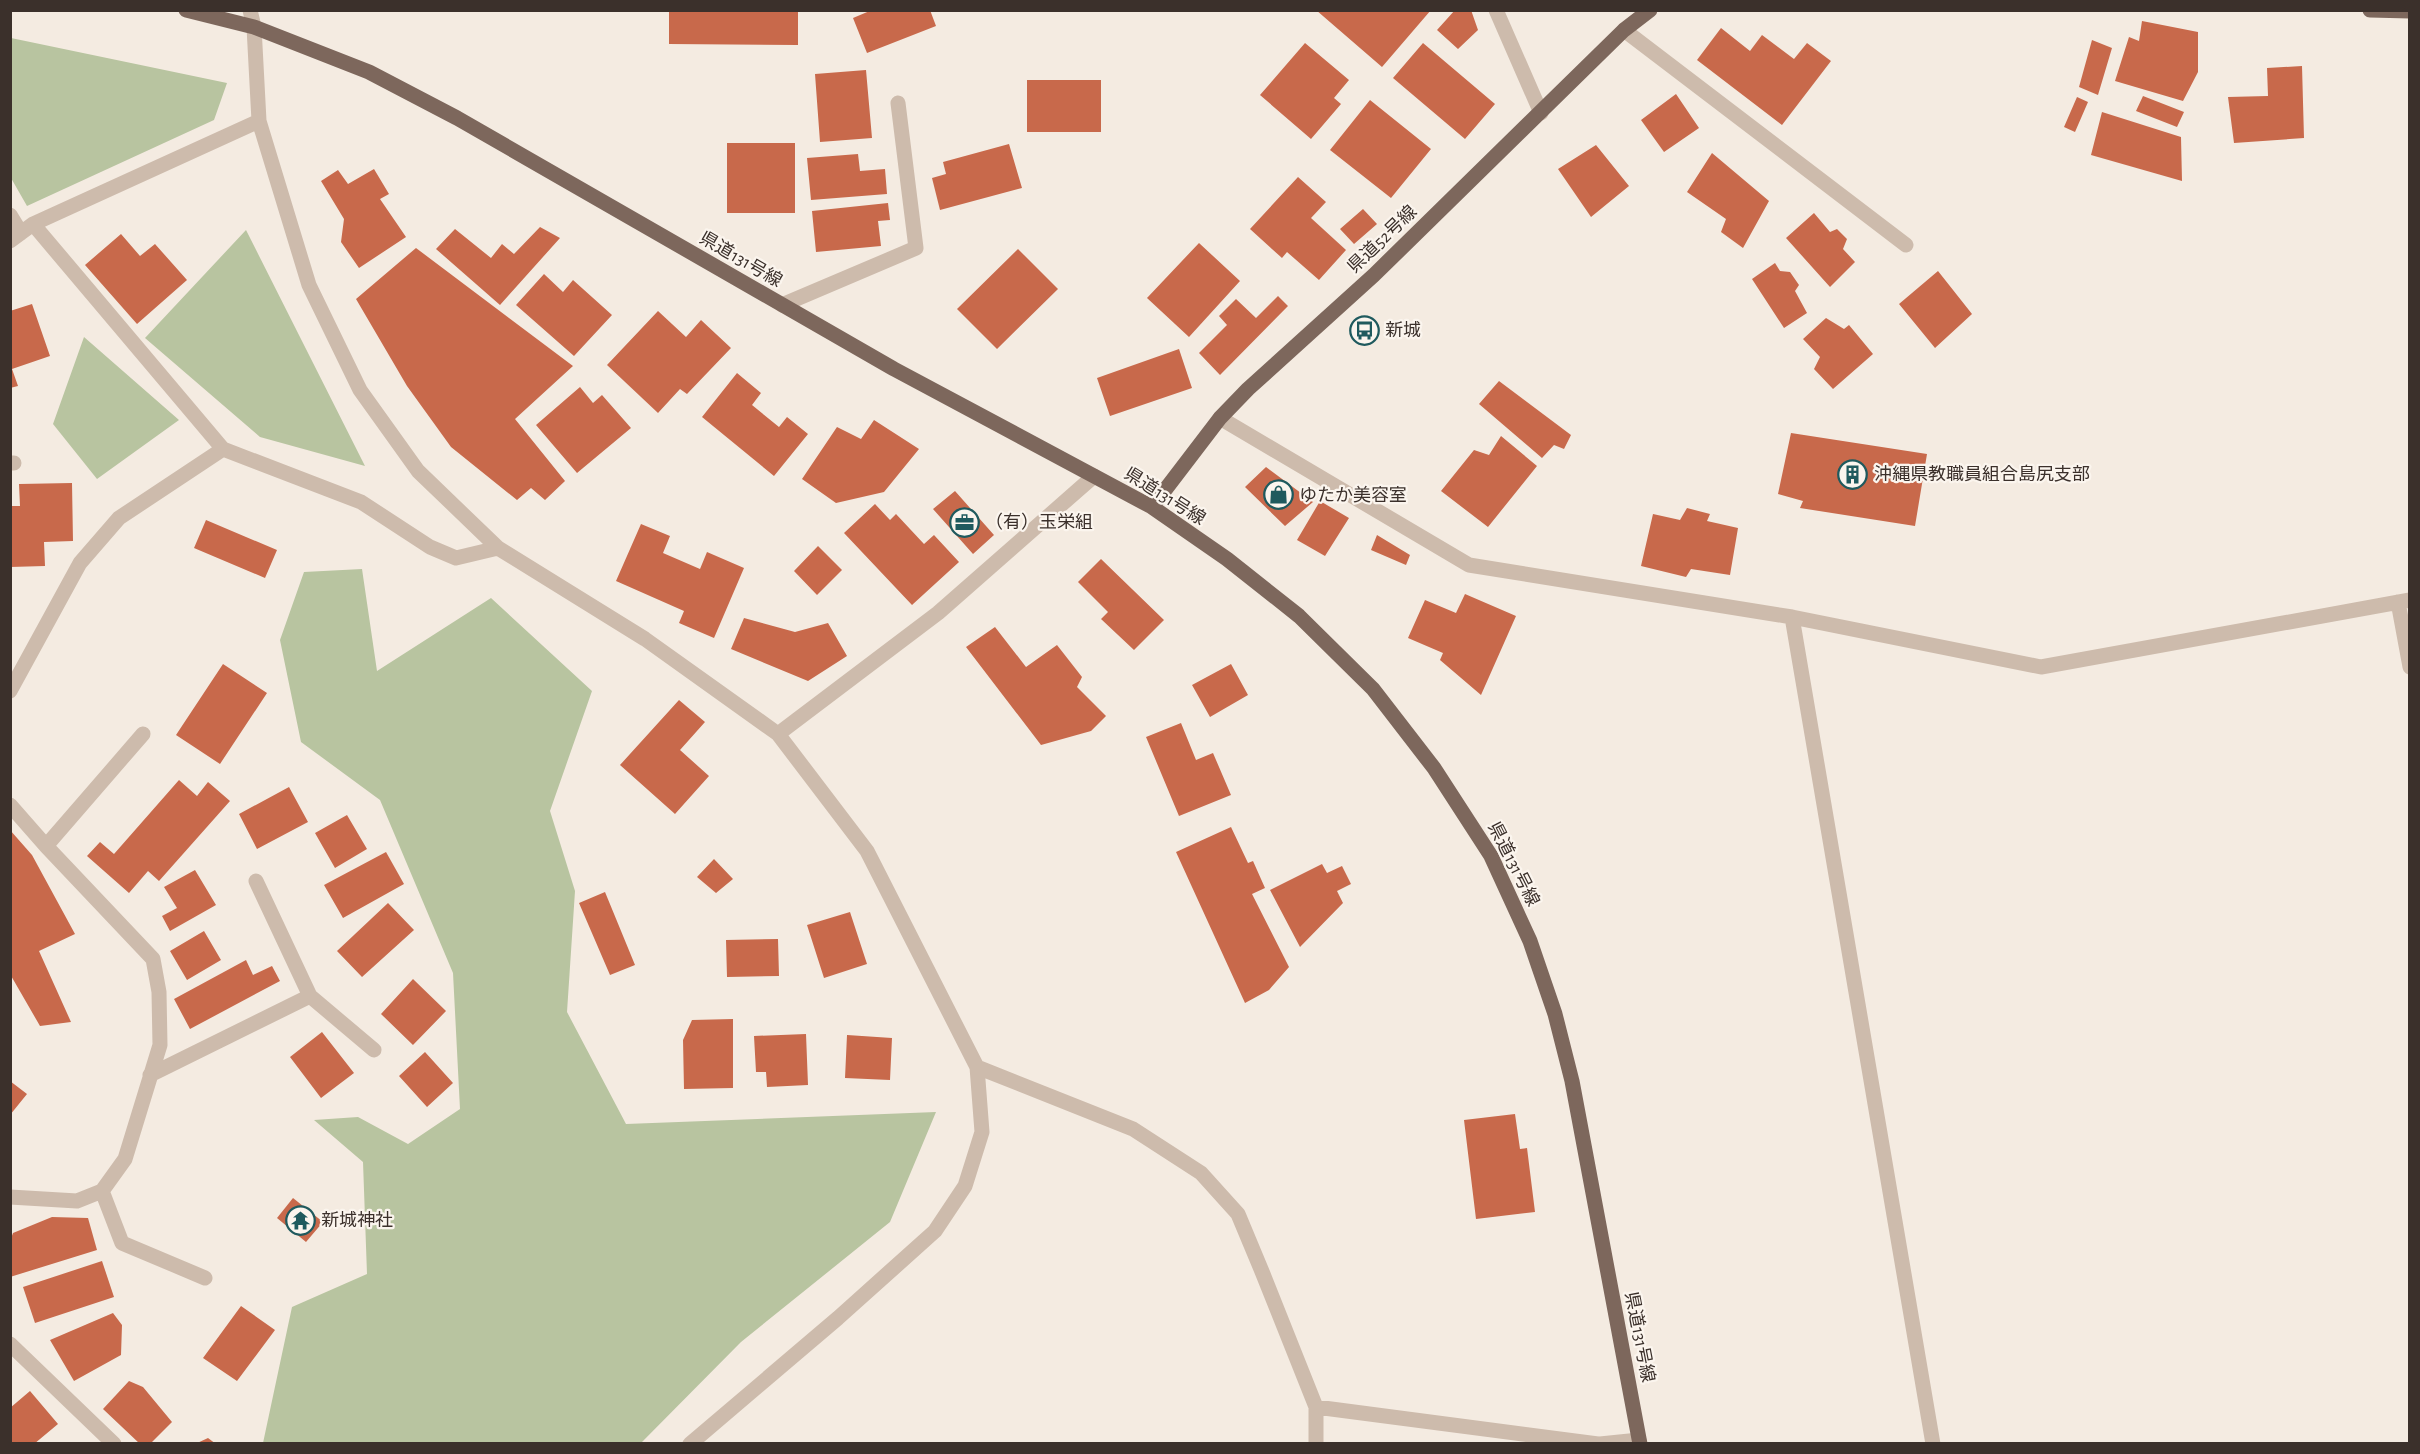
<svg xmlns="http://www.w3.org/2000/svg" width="2420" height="1454" font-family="'Alegreya Sans','Noto Sans JP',sans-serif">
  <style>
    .green { fill: #b8c4a0 }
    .building { fill: #c8694b }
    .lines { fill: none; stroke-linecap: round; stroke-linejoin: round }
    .minor { stroke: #cdbbac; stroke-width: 15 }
    .major { stroke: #7d675c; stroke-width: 15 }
    .labels { text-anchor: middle; stroke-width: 4.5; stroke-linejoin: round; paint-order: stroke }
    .street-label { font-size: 18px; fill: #3b302b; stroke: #fbf5ee }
    .poi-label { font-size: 18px; fill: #3b302b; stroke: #fbf5ee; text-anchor: start }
  </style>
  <rect width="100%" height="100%" fill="#f4ebe1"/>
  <!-- green -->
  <path class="green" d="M10 38H11L227 83 214 120 27 206 11 178Z
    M246 230 365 466 260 437 145 338Z
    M84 337 179 420 97 479 53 424Z
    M362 569 377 671 491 598 592 691 550 811 575 891 567 1012 626 1124 936 1112 890 1222 741 1342 641 1443H263L292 1307 367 1274 363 1162 314 1120 358 1117 408 1144 460 1109 453 973 380 800 301 742 280 640 304 572Z"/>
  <!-- building -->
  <path class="building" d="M669 10H798V45L669 44Z
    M872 10H930L936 26 867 53 853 18Z
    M1316 10 1374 11 1431 10 1382 67Z
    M1455 10H1471L1478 30 1458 49 1437 30Z
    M2142 21 2198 32V72L2183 101 2115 81 2129 37 2139 41Z
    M1721 28 1750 51 1762 35 1794 59 1807 43 1831 61 1782 125 1697 60Z
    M2092 40 2112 48 2098 95 2079 87Z
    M1305 43 1349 80 1334 98 1341 104 1311 139 1260 95Z
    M1423 43 1495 104 1465 139 1393 78Z
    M2302 66 2304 138 2234 143 2228 97 2268 96 2267 68Z
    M866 70 872 138 820 142 815 74Z
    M1027 80H1101V132H1027Z
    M1676 94 1699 128 1664 152 1641 120Z
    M2143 96 2184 112 2177 127 2136 111Z
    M2077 97 2088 102 2075 132 2064 127Z
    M1370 100 1431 149 1391 198 1330 150Z
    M2102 112 2181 137 2182 181 2091 155Z
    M727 143H795V213H727Z
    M1009 144 1022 188 940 210 932 178 946 174 943 162Z
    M1596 145 1629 186 1591 217 1558 169Z
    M1712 153 1769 201 1743 248 1721 232 1726 219 1687 192Z
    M858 154 860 171 885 169 887 194 811 200 807 158Z
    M374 169 389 194 380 199 406 237 359 268 341 242 344 219 321 181 338 170 348 184Z
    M1298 177 1326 202 1311 218 1346 250 1319 280 1287 252 1282 258 1250 229Z
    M888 203 890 220 878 221 881 246 816 252 812 211Z
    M1363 209 1377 224 1354 244 1340 229Z
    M1814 213 1830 232 1837 229 1847 239 1843 249 1855 262 1830 287 1786 238Z
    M540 227 560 238 500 305 436 249 455 229 491 258 502 244 514 254Z
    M121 234 140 256 155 244 187 280 137 324 85 265Z
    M1199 243 1240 281 1189 337 1147 298Z
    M416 248 573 366 515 419 565 481 545 500 531 488 517 500 451 447 407 386 356 299Z
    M1018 249 1058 289 997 349 957 309Z
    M1775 263 1780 271 1790 272 1799 285 1795 291 1807 313 1784 328 1752 279Z
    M1938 271 1972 314 1935 348 1899 304Z
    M544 274 563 292 573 280 612 315 574 356 516 305Z
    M1278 296 1288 306 1220 375 1199 353 1227 325 1219 316 1236 299 1256 318Z
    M32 304 50 356 12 369 18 386 10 388V311Z
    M658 311 686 337 701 320 731 348 687 394 680 389 658 413 607 365Z
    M1826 318 1844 329 1849 325 1873 354 1833 389 1814 369 1820 357 1803 339Z
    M1179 349 1192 388 1110 416 1097 378Z
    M737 373 761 393 752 405 779 427 787 417 808 434 774 476 702 417Z
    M1499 381 1571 435 1564 449 1554 445 1542 458 1479 404Z
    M580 387 593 403 602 395 631 428 577 473 536 425Z
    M874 420 919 449 884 492 836 503 802 479 837 427 861 439Z
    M1791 433 1927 454 1915 526 1800 508 1803 501 1778 494Z
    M1501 436 1537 466 1488 527 1441 491 1474 450 1489 455Z
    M1266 467 1313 502 1285 526 1245 487Z
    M72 483 73 541 44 542 45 566 10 567V506H20L19 484Z
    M955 491 994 535 973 554 933 509Z
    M1320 501 1349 518 1325 556 1297 540Z
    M875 504 890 520 896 514 924 544 934 535 959 562 912 605 844 533Z
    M1687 508 1710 514 1707 521 1738 528 1730 575 1691 569 1686 577 1641 566 1653 514 1680 520Z
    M206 520 277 550 265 578 194 548Z
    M641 524 670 536 663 553 700 569 707 552 744 568 714 638 679 623 684 611 616 581Z
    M1377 535 1410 555 1406 565 1371 550Z
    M818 546 842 570 817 595 794 571Z
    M1101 559 1164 620 1134 650 1101 619 1108 612 1078 582Z
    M1465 594 1516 616 1481 695 1440 660 1443 653 1408 638 1425 600 1456 613Z
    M744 618 795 632 828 623 847 656 808 681 731 649Z
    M995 627 1026 667 1057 645 1082 677 1077 687 1106 716 1091 731 1041 745 966 647Z
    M223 664 267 693 220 764 176 735Z
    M1231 664 1248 695 1210 717 1192 685Z
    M679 700 705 722 680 750 709 776 675 814 620 765Z
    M1181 723 1196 760 1213 753 1231 795 1179 816 1146 737Z
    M179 780 197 796 208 782 230 801 159 881 148 871 129 893 87 856 100 842 114 854Z
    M289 787 308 822 257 849 239 814Z
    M347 815 367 849 335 868 315 833Z
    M1231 827 1248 863 1253 861 1265 888 1252 894 1289 967 1269 990 1245 1003 1176 852Z
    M10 830 32 855 75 934 39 951 71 1022 40 1026 10 974Z
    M386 852 404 884 343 918 324 885Z
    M714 859 733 879 716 893 697 877Z
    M1322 864 1327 873 1342 866 1351 884 1337 891 1343 903 1300 947 1270 890Z
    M195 870 216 905 170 931 162 916 177 908 164 887Z
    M605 892 635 965 610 975 579 903Z
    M388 903 414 930 362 977 337 951Z
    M850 912 867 964 824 978 807 925Z
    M204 931 221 960 187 980 170 951Z
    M778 939 779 976 727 977 726 940Z
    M246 960 253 975 272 966 280 981 190 1029 174 999Z
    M413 979 446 1011 413 1045 381 1014Z
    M733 1019V1088L684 1089 683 1040 692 1020Z
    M322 1032 354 1073 321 1098 290 1057Z
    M806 1034 808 1085 767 1087 766 1072H756L754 1036Z
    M847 1035 892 1038 890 1080 845 1078Z
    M425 1052 453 1083 427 1107 399 1076Z
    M10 1081 27 1094 10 1115Z
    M1515 1114 1520 1149 1527 1148 1535 1212 1476 1219 1464 1120Z
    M293 1198 323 1222 306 1242 277 1218Z
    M52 1217 88 1218 97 1250 10 1277V1241L13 1233Z
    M102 1261 114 1297 35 1323 23 1287Z
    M241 1306 275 1330 237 1381 203 1358Z
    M113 1313 122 1325 121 1355 74 1381 50 1340Z
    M129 1381 143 1387 172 1422 150 1444H140L103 1409Z
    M30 1391 58 1424 34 1444H10V1408Z
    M208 1438 216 1444H195Z"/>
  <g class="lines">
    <!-- minor -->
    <path class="minor" d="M250 10 254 27 259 121 309 285 360 390 418 471 498 548 645 639 778 734 867 851 977 1067 982 1132 965 1186 935 1231 838 1318 690 1444
      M1496 10 1541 113
      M1624 30 1906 245
      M10 215 21 233
      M33 224 223 449 361 502 430 547 456 558 498 548
      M10 241 33 224 259 121
      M782 305 916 248 898 103
      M1220 418 1469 565 1792 617 2041 667 2410 600
      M10 463H14
      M2398 602 2410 667
      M1792 617 1933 1444
      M10 691 80 563 119 518 223 449
      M778 734 938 613 1094 476
      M10 805 46 846 153 959 159 992 160 1045 125 1159 102 1191 77 1201 10 1197
      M46 846 143 734
      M256 881 310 996 374 1050
      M977 1067 1133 1129 1201 1173 1238 1214 1263 1274 1316 1407V1444
      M150 1075 310 996
      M102 1191 122 1243 205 1278
      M10 1344 114 1444
      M1316 1407 1598 1444
      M1600 1444 1639 1440"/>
    <!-- major -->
    <path class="major" d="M186 10 254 27 369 72 457 118 894 369 1152 507 1227 559 1299 616 1373 689 1434 768 1491 856 1530 941 1555 1014 1572 1081 1640 1444
      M2370 10 2410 11
      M1152 507 1220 418 1248 389 1374 275 1624 30 1650 10"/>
  </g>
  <!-- icons -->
  <defs>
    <symbol id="bus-ring" viewBox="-11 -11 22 22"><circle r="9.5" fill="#fbf5ee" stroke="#1f5a5e" stroke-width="1.5"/><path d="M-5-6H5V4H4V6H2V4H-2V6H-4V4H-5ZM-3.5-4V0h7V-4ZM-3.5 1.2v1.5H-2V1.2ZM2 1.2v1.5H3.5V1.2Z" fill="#1f5a5e"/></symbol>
    <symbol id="building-ring" viewBox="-11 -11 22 22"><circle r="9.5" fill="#fbf5ee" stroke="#1f5a5e" stroke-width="1.5"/><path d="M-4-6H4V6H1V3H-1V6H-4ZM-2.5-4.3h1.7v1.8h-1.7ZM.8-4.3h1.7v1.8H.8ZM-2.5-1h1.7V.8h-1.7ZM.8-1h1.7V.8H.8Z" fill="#1f5a5e"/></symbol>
    <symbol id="shop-ring" viewBox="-11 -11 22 22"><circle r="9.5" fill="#fbf5ee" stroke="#1f5a5e" stroke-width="1.5"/><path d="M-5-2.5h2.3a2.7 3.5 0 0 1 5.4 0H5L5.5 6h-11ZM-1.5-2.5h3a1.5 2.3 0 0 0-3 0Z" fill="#1f5a5e"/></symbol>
    <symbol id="office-ring" viewBox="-11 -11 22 22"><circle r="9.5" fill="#fbf5ee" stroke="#1f5a5e" stroke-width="1.5"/><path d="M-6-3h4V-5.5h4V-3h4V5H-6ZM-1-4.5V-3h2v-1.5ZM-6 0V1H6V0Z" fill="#1f5a5e"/></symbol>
    <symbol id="temple-ring" viewBox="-11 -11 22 22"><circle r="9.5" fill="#fbf5ee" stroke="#1f5a5e" stroke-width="1.5"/><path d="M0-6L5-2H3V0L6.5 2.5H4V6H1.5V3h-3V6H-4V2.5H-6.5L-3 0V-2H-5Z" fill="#1f5a5e"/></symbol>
  </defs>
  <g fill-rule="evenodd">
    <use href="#bus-ring" x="1348" y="314" width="33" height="33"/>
    <use href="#building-ring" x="1836" y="458" width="33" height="33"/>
    <use href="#shop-ring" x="1262" y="478" width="33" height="33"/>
    <use href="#office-ring" x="948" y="506" width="33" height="33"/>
    <use href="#temple-ring" x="284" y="1204" width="33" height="33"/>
  </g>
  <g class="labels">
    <!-- street labels -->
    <g class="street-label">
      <text transform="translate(1382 239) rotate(-44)" y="6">県道52号線</text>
      <text transform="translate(741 259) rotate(30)" y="6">県道131号線</text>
      <text transform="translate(1165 496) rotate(32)" y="6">県道131号線</text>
      <text transform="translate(1514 864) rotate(63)" y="6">県道131号線</text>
      <text transform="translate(1640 1337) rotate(79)" y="6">県道131号線</text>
    </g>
    <!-- poi labels -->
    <g class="poi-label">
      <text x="1385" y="336">新城</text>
      <text x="1874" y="480">沖縄県教職員組合島尻支部</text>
      <text x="1299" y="501">ゆたか美容室</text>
      <text x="985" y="528">（有）玉栄組</text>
      <text x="321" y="1226">新城神社</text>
    </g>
  </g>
  <!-- border -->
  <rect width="2420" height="1454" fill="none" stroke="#3b302b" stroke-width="24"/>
</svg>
